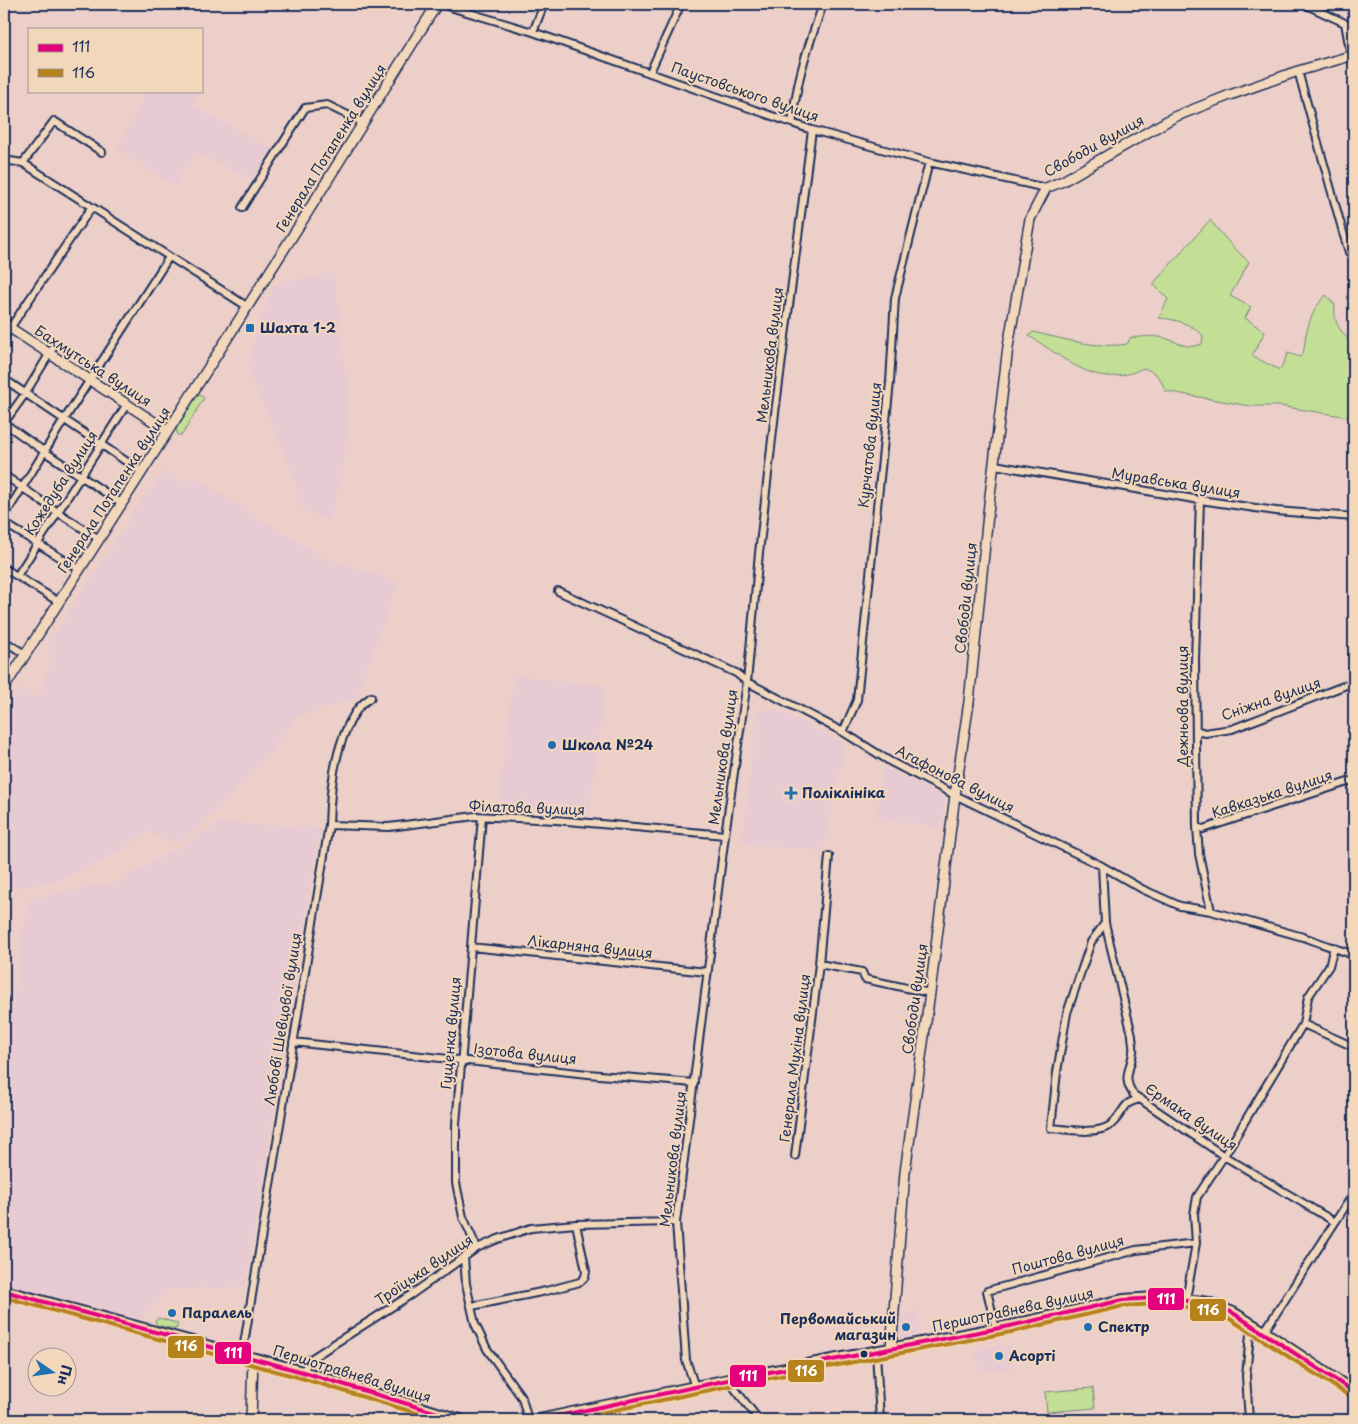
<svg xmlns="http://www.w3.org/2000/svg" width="1358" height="1424" font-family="'Playpen Sans',sans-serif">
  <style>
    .built { fill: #e8cad2 }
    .green { fill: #c3df96; stroke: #6f877a }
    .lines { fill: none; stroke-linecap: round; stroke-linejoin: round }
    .street-casing { stroke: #1b2f5e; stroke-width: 10 }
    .secondary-casing { stroke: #1b2f5e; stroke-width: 12 }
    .primary-casing { stroke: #1b2f5e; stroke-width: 14 }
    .street { stroke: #f3d7ba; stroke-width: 6 }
    .secondary { stroke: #f3d7ba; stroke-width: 9 }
    .primary { stroke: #fedd96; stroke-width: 10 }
    .bus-1-casing { stroke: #f3d7ba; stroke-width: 8 }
    .bus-2-casing { stroke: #f3d7ba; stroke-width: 8 }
    .bus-1 { stroke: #e5007d; stroke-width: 4 }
    .bus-2 { stroke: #b5821c; stroke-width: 4 }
    .poi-dot { fill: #1f6fb2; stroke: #f3d7ba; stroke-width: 2 }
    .bus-dot { fill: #1b2f5e; stroke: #f3d7ba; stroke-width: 2 }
    .labels { text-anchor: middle; stroke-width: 4; stroke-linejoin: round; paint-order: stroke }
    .street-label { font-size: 14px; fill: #1b2f5e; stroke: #f3d7ba }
    .poi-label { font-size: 14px; font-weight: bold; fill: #1b2f5e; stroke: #f3d7ba; text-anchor: start }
    .line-badge { stroke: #f3d7ba; stroke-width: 2 }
    .badge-label { font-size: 14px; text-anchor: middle; font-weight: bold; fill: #fff }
  </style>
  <rect width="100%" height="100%" fill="#eccfc8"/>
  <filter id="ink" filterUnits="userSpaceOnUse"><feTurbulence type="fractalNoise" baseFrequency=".02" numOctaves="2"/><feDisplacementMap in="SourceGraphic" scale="10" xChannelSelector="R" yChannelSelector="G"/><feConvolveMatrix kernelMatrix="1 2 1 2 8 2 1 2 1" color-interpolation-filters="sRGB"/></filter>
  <g filter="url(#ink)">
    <!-- built -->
    <path class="built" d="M147 91H198L192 106 272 148 253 180 197 153 174 186 117 149Z
      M335 273 348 399 344 466 330 521 305 512 297 499 295 480 248 370 254 340 272 288 280 281Z
      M165 469 186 483 191 475 259 519 330 560 398 581 356 699 296 717 274 748 225 803 198 828 176 844 148 832 119 851 92 866 62 878 33 886 4 889V712L21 686 39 698 50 664 48 644 143 498 150 493Z
      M514 675 605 686 589 816 498 804Z
      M773 708 845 743 823 851 742 844 757 712Z
      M882 766 945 798 942 827 877 820Z
      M221 822 320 828 245 1287 167 1290 139 1322 4 1284V1060L28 899 120 881Z
      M917 1310 922 1333 902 1339 898 1337 900 1315Z
      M1009 1344 1013 1368 981 1373 975 1351Z"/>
    <!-- green -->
    <path class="green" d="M1210 220 1231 245 1249 262 1230 296 1251 307 1245 318 1265 332 1252 356 1280 370 1288 353 1300 357C1306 350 1304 342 1306 334 1310 318 1315 306 1326 295L1335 305C1332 333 1351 333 1354 354 1357 375 1354 397 1354 418L1280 406H1250L1165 391C1161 378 1157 372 1143 368 1097 392 1066 358 1029 336L1033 332C1064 339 1096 349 1127 344L1131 337C1140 338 1150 335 1159 337 1176 339 1184 351 1202 344L1203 335C1191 324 1176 319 1159 318L1168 299 1153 284Z
      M200 395 204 398 182 435H178L176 429 196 397Z
      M158 1318 177 1323V1328L174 1329 157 1325 155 1322Z
      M1093 1388 1095 1408 1047 1412 1045 1392Z"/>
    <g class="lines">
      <defs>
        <path id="street" d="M440 4 533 32 812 130 929 162 1046 188
          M1304 4 1345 23 1351 56
          M1345 23 1354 27
          M533 32 544 4
          M1298 71 1344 236 1349 252 1354 260
          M650 72 681 4
          M793 123C792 115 794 105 796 97 801 64 813 34 823 4
          M4 160 23 163 248 307
          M23 163 54 121 102 152
          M242 208 305 108 327 105 364 123
          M4 337 91 208
          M53 348 25 394 4 423 45 452 121 503
          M4 379 142 472
          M995 465 1200 500 1276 511 1354 517
          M4 475 59 513 99 539
          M1200 500 1195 661 1197 827 1199 854 1211 911
          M4 517 64 420 169 257
          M4 523 79 569
          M4 568 59 602
          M17 576 127 404
          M558 591 736 673 747 682 843 732 891 762 955 795 1102 866 1142 889 1180 906 1211 911 1303 937 1354 955
          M4 641 25 654
          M1196 730 1205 733 1232 729 1354 682
          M843 732 857 700 890 382 895 298 929 162
          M329 825 389 827 475 816 556 820 725 835
          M1197 827 1203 829 1354 780
          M1102 866 1105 923 1132 1035C1132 1040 1134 1046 1133 1052 1131 1069 1121 1078 1134 1095L1224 1156 1335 1222
          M1105 923 1091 942 1067 1013 1057 1072 1051 1128C1068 1129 1094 1135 1109 1126 1118 1121 1124 1105 1129 1103 1132 1101 1137 1100 1141 1099
          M471 947 707 972
          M819 964 862 972 865 979 930 993
          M4 999V1003
          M1303 1024 1354 1047
          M293 1042 588 1074 694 1083
          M795 1156 819 964 829 856
          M477 1248 463 1217 456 1183V1124L482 817
          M464 1257 466 1284 475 1324 487 1349 522 1398 528 1420
          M1186 1300 1196 1243 1194 1214 1197 1197 1224 1156 1303 1024 1308 997 1329 966 1334 947
          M472 1306 546 1291 580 1282 585 1277 586 1271 576 1224
          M996 1329 987 1291 1136 1250 1196 1243
          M1264 1332 1354 1193
          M876 1352 880 1420
          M242 1356 329 825C330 788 335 741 357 710 360 705 366 701 371 697
          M303 1372 309 1360 412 1294 477 1248 498 1239 531 1228 576 1224 676 1222
          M728 1380 759 1420
          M695 1387 686 1360 676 1222 725 835 747 682 759 553 775 413 812 130
          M613 1404 618 1420
          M1249 1420 1246 1376 1251 1324"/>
        <path id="secondary" d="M4 324 168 431
          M4 688 304 218 437 4
          M891 1349 905 1172 930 993 955 795 969 702 989 504 1008 347 1030 219 1046 188 1063 181 1174 117 1230 95 1298 71 1354 55
          M251 1420 253 1359"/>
        <path id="primary" d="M4 1291 303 1372 460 1420
          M539 1420 728 1380 1010 1326 1123 1300 1156 1298 1186 1300 1208 1303 1233 1313 1264 1332 1354 1392"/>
      </defs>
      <!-- street casing -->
      <use href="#street" class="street-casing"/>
      <!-- secondary casing -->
      <use href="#secondary" class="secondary-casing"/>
      <!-- primary casing -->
      <use href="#primary" class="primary-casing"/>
      <!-- street -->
      <use href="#street" class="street"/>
      <!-- secondary -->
      <use href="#secondary" class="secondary"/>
      <!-- primary -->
      <use href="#primary" class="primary"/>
      <defs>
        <path id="bus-1" d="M4 1291 303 1372 460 1420
          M539 1420 728 1380 1010 1326 1123 1300 1156 1298 1208 1303 1233 1313 1354 1392"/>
        <path id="bus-2" d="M4 1297 301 1378 439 1420
          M568 1420 729 1386 1011 1332 1124 1306 1156 1304 1206 1309 1230 1319 1351 1397"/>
      </defs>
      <!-- bus-1 casing -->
      <use href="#bus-1" class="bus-1-casing"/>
      <!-- bus-2 casing -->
      <use href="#bus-2" class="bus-2-casing"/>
      <!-- bus-1 -->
      <use href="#bus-1" class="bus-1"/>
      <!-- bus-2 -->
      <use href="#bus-2" class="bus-2"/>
    </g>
  </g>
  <!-- markers -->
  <g class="poi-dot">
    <rect x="245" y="323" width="10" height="10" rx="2.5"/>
    <circle cx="552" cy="745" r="5"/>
    <path d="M788.5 785.5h5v5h5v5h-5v5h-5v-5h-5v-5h5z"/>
    <circle cx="172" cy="1313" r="5"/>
    <circle cx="906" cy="1327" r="5"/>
    <circle cx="1088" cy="1327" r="5"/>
    <circle cx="999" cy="1356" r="5"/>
  </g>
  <circle class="bus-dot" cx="864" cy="1354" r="4.5"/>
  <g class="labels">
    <!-- street labels -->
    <g class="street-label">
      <text transform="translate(745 92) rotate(19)" y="5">Паустовського вулиця</text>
      <text transform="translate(1094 146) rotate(-29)" y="5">Свободи вулиця</text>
      <text transform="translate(331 148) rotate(-58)" y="5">Генерала Потапенка вулиця</text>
      <text transform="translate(770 355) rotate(-83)" y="5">Мельникова вулиця</text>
      <text transform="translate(93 366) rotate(33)" y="5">Бахмутська вулиця</text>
      <text transform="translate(870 445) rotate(-84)" y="5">Курчатова вулиця</text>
      <text transform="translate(61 483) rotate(-57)" y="5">Кожедуба вулиця</text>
      <text transform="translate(1176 483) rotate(9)" y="5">Муравська вулиця</text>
      <text transform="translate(114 490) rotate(-57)" y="5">Генерала Потапенка вулиця</text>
      <text transform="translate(966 598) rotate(-84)" y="5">Свободи вулиця</text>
      <text transform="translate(1271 699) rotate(-19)" y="5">Сніжна вулиця</text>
      <text transform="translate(1183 706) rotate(-90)" y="5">Дежньова вулиця</text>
      <text transform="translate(723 757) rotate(-82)" y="5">Мельникова вулиця</text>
      <text transform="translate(955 779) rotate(27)" y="5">Агафонова вулиця</text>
      <text transform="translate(1272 794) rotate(-18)" y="5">Кавказька вулиця</text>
      <text transform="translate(527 808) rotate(2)" y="5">Філатова вулиця</text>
      <text transform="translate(590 947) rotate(6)" y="5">Лікарняна вулиця</text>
      <text transform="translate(915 999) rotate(-82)" y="5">Свободи вулиця</text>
      <text transform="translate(283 1019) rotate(-81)" y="5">Любові Шевцової вулиця</text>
      <text transform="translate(451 1033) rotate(-85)" y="5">Гущенка вулиця</text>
      <text transform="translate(525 1054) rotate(6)" y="5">Ізотова вулиця</text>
      <text transform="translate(795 1058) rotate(-83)" y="5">Генерала Мухіна вулиця</text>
      <text transform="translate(1191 1117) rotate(34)" y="5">Єрмака вулиця</text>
      <text transform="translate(673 1159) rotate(-83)" y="5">Мельникова вулиця</text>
      <text transform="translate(1068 1255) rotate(-15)" y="5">Поштова вулиця</text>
      <text transform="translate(424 1270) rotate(-34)" y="5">Троїцька вулиця</text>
      <text transform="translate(1013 1310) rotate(-12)" y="5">Першотравнева вулиця</text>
      <text transform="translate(352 1374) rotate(17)" y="5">Першотравнева вулиця</text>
    </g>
    <!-- poi labels -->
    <g class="poi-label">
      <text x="260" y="333">Шахта 1-2</text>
      <text x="562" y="750">Школа №24</text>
      <text x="802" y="798">Поліклініка</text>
      <text x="182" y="1318">Паралель</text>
      <text x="896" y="1324" text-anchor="end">Первомайський<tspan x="896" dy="16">магазин</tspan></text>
      <text x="1098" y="1332">Спектр</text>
      <text x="1009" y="1361">Асорті</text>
    </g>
  </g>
  <g class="line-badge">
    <rect x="1147" y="1287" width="38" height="24" rx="5" fill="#e5007d"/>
    <rect x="1189" y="1298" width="38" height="24" rx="5" fill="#b5821c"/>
    <rect x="167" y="1335" width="38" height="24" rx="5" fill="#b5821c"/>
    <rect x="214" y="1341" width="38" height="24" rx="5" fill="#e5007d"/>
    <rect x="787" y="1359" width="38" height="24" rx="5" fill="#b5821c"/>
    <rect x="729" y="1364" width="38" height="24" rx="5" fill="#e5007d"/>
  </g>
  <g class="badge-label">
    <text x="1166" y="1304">111</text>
    <text x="1208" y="1315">116</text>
    <text x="186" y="1351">116</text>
    <text x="233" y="1358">111</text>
    <text x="806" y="1376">116</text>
    <text x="748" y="1381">111</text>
  </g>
  <!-- margin -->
  <rect width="1358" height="1424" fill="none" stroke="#f3d7ba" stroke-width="20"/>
  <rect x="10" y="10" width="1338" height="1404" fill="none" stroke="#1b2f5e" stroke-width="2" filter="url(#ink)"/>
  <!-- legend -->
  <rect x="28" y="28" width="175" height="65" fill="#f3d7ba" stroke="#9d9495"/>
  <rect x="38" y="44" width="25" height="8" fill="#e5007d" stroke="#9d9495"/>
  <text x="72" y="52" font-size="15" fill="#1b2f5e">111</text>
  <rect x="38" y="69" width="25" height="8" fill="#b5821c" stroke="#9d9495"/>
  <text x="72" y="78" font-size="15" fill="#1b2f5e">116</text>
  <!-- north arrow -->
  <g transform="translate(52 1372) rotate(103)"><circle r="24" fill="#f3d7ba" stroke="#9d9495"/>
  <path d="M0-4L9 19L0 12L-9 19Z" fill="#1f6fb2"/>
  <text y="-8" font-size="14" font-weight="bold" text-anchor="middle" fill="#1b2f5e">Пн</text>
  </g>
</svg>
